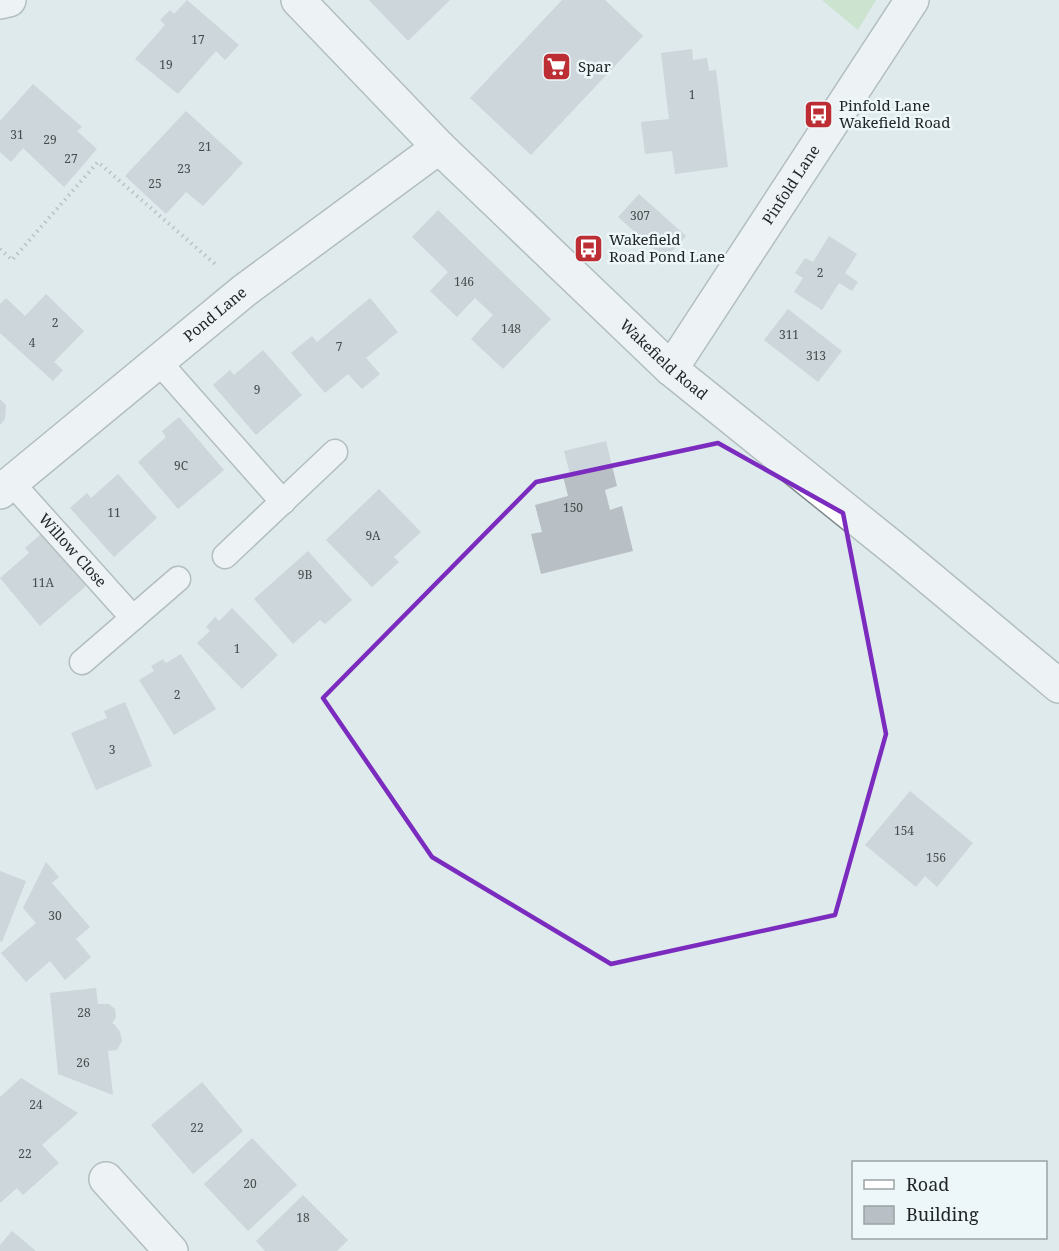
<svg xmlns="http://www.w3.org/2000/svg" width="1059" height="1251" font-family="'Noto Serif',serif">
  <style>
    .green { fill: #b5dbae }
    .building { fill: #b8bfc5 }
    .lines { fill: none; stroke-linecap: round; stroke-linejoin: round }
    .lane-casing { stroke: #7f898b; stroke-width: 27 }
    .street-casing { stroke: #7f898b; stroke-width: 36 }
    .highway-casing { stroke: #7f898b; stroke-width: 36 }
    .path { stroke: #8c9395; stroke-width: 4; stroke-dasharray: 1.5 4.5; stroke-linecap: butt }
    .lane { stroke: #fff; stroke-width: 24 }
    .street { stroke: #fff; stroke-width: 33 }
    .highway { stroke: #fff; stroke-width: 33 }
    .marked { fill: none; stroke: #7b2cbf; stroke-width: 4.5; stroke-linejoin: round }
    .labels { text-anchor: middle; stroke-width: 5; stroke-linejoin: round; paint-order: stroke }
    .number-label { font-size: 12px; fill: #474c4d }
    .poi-label { font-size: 15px; fill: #212525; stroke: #edf7f9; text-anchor: start }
    .street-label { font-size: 15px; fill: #212525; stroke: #edf7f9 }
  </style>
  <rect width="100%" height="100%" fill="#dfeaec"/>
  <!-- green -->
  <path class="green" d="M822 0H876L858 30Z"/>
  <!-- building -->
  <path class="building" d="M187 0 239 45 225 60 216 51 178 94 135 59 165 25 160 20 170 10 174 14Z
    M369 0H450L408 41Z
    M562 0H605L643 36 531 155 470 98Z
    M692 49 693 60 707 58 709 71 716 70 728 167 675 174 672 151 645 154 641 122 669 119 661 53Z
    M33 84 82 127 77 131 97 149 64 187 23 148 11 162 0 152V121Z
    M186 111 243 163 203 206 186 192 166 214 125 176Z
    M639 194 686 236 665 259 618 217Z
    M438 210 551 319 503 369 471 339 493 315 475 298 457 317 430 291 448 272 412 237Z
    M829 236 857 254 845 273 858 282 852 291 839 283 822 310 794 292 803 278 795 273 805 258 813 262Z
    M46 294 84 331 54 362 63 370 53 381 0 333V304L6 298 25 316Z
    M370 298 398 332 366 358 380 374 362 389 348 374 325 393 291 353 312 336 317 342Z
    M788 309 842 351 818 382 764 340Z
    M263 350 302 395 256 435 213 385 230 370 234 375Z
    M0 399 6 405 5 419 0 425Z
    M179 417 224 470 178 509 138 462 166 437 162 431Z
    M606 441 617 486 605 490 610 510 622 506 633 551 541 574 531 534 542 532 535 505 568 496 563 476 570 474 564 451Z
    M118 474 157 518 114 557 70 508 87 493 91 498Z
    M379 489 421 532 394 557 399 562 372 587 326 540Z
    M41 534 86 586 40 626 0 578 29 553 25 548Z
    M308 551 352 600 325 624 320 620 293 644 254 599Z
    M232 608 278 655 242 689 197 643 210 631 206 627 215 617 219 621Z
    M181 654 216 709 174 735 139 680 154 671 151 666 163 659 166 663Z
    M125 702 152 766 96 790 71 733 107 718 104 711Z
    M910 791 973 843 937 887 925 876 916 887 865 845Z
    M46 862 59 877 52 883 90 927 76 939 91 957 65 980 50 961 26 982 1 953 36 923 23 908Z
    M0 871 26 881 2 942 0 941Z
    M96 988 98 1004H109L115 1009 116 1017 112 1024H114L120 1032 122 1041 117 1050 108 1051 113 1095 58 1074 50 993Z
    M21 1078 78 1113 42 1145 59 1163 23 1195 17 1188 0 1203V1097Z
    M202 1082 243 1131 193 1174 151 1125Z
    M252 1138 297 1185 248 1231 204 1184Z
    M303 1195 348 1240 337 1251H265L256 1241Z
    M12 1231 36 1251H0V1245Z"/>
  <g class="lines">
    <defs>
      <g id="lane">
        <path d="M158 361 283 502"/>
        <path id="s1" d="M11 482 133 618"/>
        <path d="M225 556 335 452"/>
        <path d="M82 662 178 579"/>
      </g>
      <g id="street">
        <path d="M0 2 9 0"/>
        <path id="s2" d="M671 369 912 0"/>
        <path id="s3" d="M0 492 245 290 439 147"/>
        <path d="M106 1179 171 1251"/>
      </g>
      <g id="highway">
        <path id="s4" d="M298 0 439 147 671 369 902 555 1059 686"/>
      </g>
    </defs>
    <!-- lane casing -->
    <use href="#lane" class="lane-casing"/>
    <!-- street casing -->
    <use href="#street" class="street-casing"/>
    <!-- highway casing -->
    <use href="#highway" class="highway-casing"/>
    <!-- path -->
    <path class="path" d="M0 249 12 260 98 162 215 264"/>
    <!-- lane -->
    <use href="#lane" class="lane"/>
    <!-- street -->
    <use href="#street" class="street"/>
    <!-- highway -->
    <use href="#highway" class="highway"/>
  </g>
  <!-- marked area -->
  <path d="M0 0H1059V1251H0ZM718 443 843 513 886 734 835 915 611 964 432 857 323 698 536 482Z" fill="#dfeaec" fill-opacity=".55" fill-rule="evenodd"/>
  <path class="marked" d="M718 443 843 513 886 734 835 915 611 964 432 857 323 698 536 482Z"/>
  <!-- icons -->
  <defs>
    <symbol id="supermarket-square" viewBox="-11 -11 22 22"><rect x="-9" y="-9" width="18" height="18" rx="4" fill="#bd2d34" stroke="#edf7f9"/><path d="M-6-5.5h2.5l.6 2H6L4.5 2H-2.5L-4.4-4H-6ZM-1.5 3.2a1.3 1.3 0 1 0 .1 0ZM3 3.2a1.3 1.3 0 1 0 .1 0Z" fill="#fff"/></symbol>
    <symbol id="bus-square" viewBox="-11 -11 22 22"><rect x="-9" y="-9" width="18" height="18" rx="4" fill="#bd2d34" stroke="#edf7f9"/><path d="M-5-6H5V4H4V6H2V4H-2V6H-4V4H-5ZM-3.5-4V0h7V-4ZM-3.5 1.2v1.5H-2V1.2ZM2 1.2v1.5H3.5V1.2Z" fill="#fff"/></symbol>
  </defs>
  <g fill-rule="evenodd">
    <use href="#supermarket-square" x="540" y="50" width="33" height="33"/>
    <use href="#bus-square" x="802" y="98" width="33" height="33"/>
    <use href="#bus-square" x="572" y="232" width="33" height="33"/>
  </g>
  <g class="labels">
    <!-- number labels -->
    <g class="number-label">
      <text x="198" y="44">17</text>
      <text x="166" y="69">19</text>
      <text x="692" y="99">1</text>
      <text x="17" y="139">31</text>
      <text x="50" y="144">29</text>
      <text x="205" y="151">21</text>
      <text x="71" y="163">27</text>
      <text x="184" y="173">23</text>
      <text x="155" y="188">25</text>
      <text x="640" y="220">307</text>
      <text x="820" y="277">2</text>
      <text x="464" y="286">146</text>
      <text x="55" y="327">2</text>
      <text x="511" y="333">148</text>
      <text x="789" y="339">311</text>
      <text x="32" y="347">4</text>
      <text x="339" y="351">7</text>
      <text x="816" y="360">313</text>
      <text x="257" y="394">9</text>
      <text x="181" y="470">9C</text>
      <text x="573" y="512">150</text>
      <text x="114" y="517">11</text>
      <text x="373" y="540">9A</text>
      <text x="305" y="579">9B</text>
      <text x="43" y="587">11A</text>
      <text x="237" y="653">1</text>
      <text x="177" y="699">2</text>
      <text x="112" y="754">3</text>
      <text x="904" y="835">154</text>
      <text x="936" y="862">156</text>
      <text x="55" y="920">30</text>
      <text x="84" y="1017">28</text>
      <text x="83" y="1067">26</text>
      <text x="36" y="1109">24</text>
      <text x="197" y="1132">22</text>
      <text x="25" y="1158">22</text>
      <text x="250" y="1188">20</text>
      <text x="303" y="1222">18</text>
    </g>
    <!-- poi labels -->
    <g class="poi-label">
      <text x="578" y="72">Spar</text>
      <text x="839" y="111">Pinfold Lane<tspan x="839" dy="17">Wakefield Road</tspan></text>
      <text x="609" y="245">Wakefield<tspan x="609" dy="17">Road Pond Lane</tspan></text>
    </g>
    <!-- street labels -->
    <g class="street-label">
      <text dy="5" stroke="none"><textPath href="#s2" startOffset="220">Pinfold Lane</textPath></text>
      <text dy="5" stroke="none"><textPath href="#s3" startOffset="279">Pond Lane</textPath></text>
      <text dy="5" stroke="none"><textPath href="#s4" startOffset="513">Wakefield Road</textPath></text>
      <text dy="5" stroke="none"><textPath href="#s1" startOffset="92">Willow Close</textPath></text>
    </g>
  </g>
  <!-- legend -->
  <rect x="852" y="1161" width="195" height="78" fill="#edf7f9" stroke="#9ba3a4" stroke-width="1.5"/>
  <rect x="864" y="1180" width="30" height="9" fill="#ffffff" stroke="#9ba3a4" stroke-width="1.5"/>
  <text x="906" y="1191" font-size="18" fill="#212525">Road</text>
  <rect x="864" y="1206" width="30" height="18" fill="#b8bfc5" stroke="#9ba3a4" stroke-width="1.5"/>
  <text x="906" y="1221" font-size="18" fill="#212525">Building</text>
</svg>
